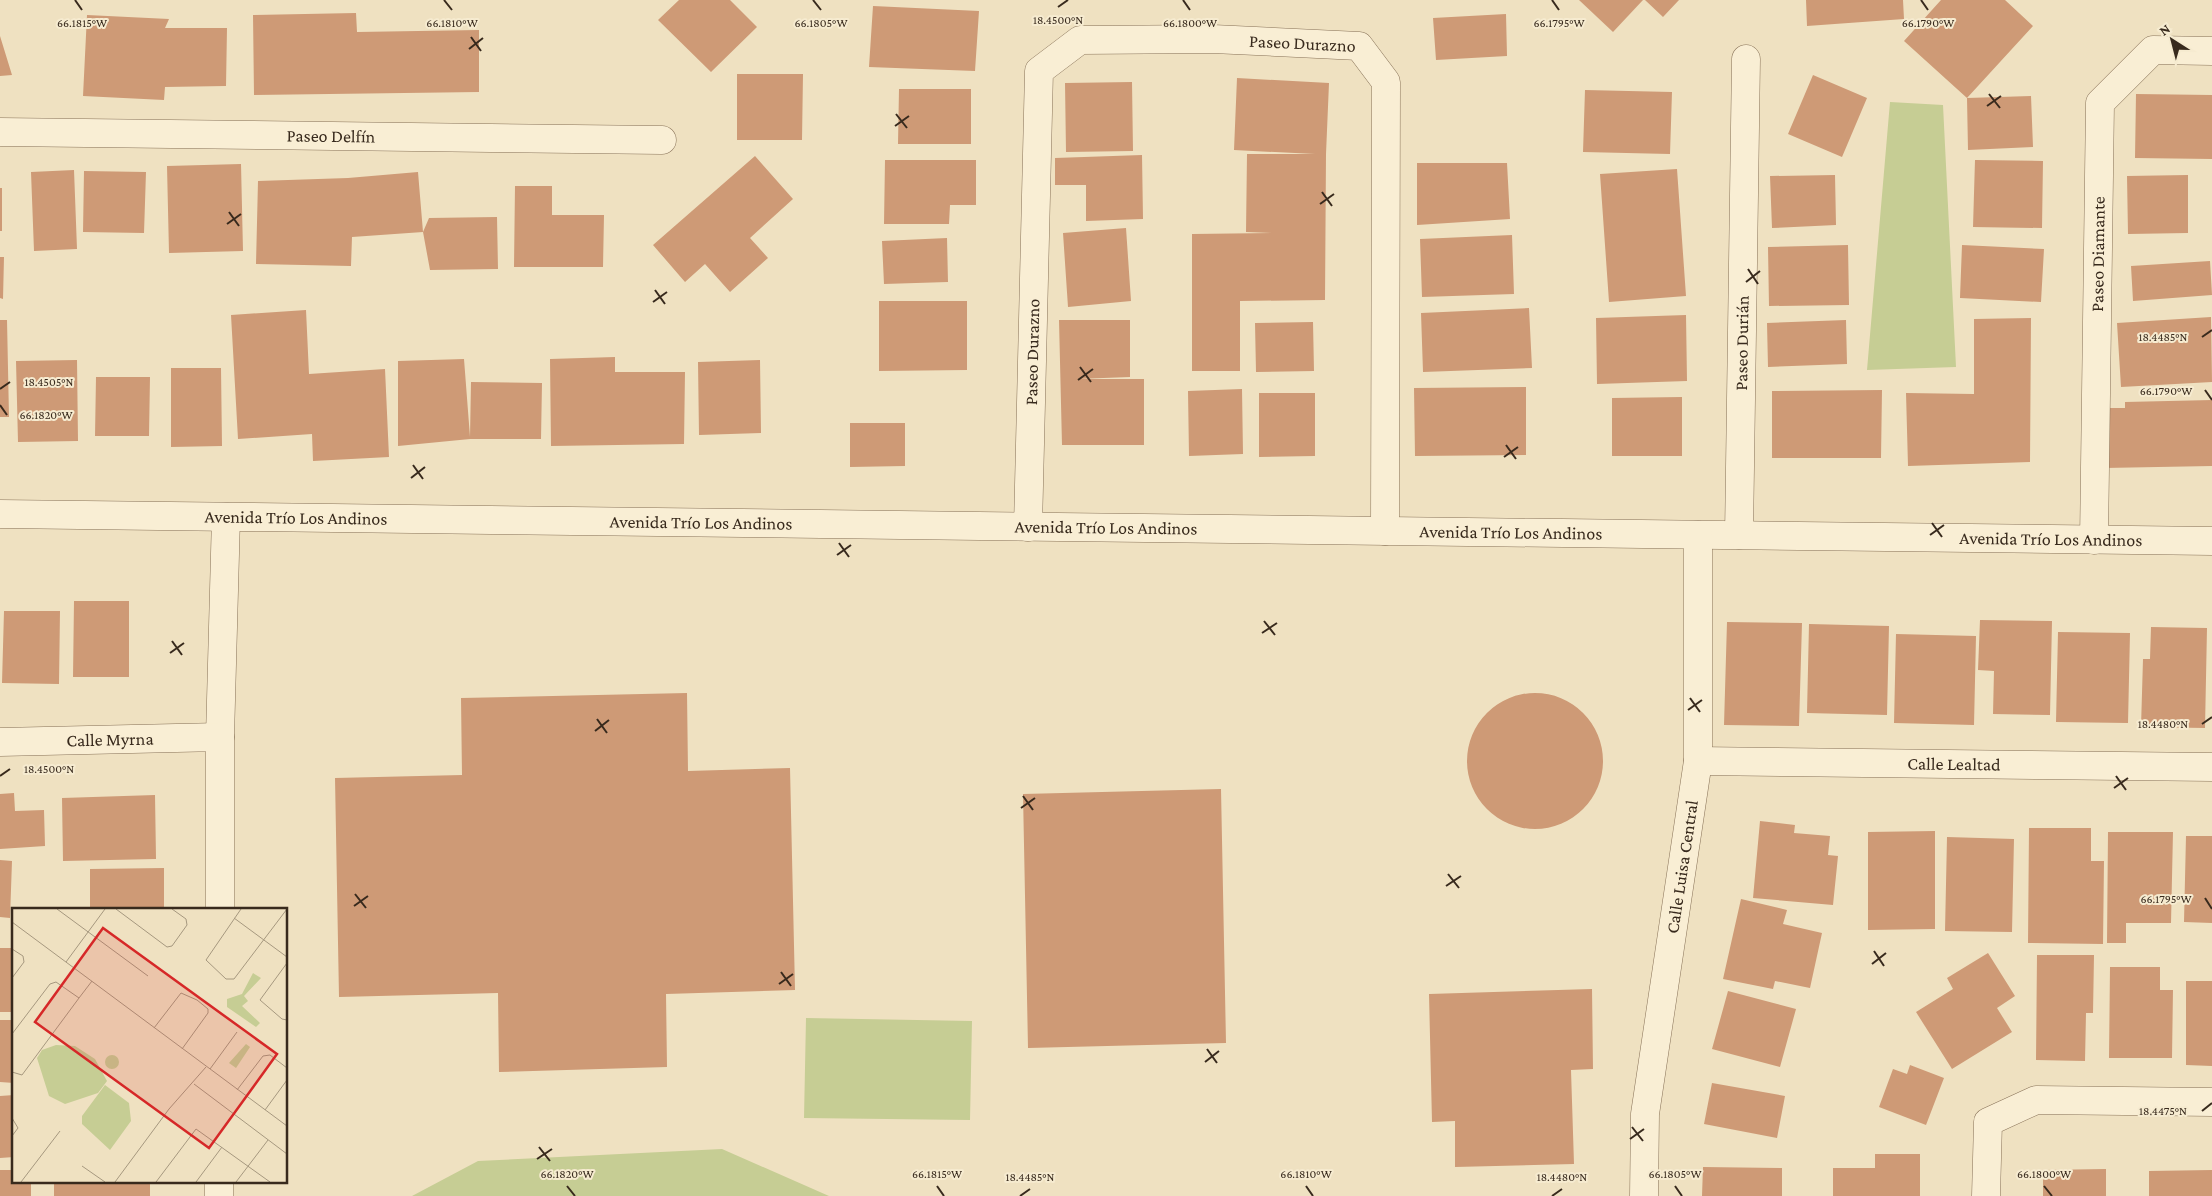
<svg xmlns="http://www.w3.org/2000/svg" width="2212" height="1196" font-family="'Crimson Pro',serif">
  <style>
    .green { fill: #c6cd94 }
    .building { fill: #ce9a76 }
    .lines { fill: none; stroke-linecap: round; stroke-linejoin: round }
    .minor-casing { stroke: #887258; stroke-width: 29 }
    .minor { stroke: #f9eed4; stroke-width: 28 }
    .ticks { fill: none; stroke: #382a1d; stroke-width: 2 }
    .labels { text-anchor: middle; stroke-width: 4; stroke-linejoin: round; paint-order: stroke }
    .street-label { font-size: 18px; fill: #382a1d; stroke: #f6ebd0 }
    .inset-road { fill: none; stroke: #a6987f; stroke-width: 1 }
    .view { fill: #d62828; fill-opacity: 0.15; stroke: #d62828; stroke-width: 2.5 }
    .inset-edge { fill: none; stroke: #382a1d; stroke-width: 2.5 }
    .ticks-label { font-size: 12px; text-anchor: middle; fill: #382a1d; stroke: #f6ebd0; stroke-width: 4; stroke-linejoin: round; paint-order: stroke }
  </style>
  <rect width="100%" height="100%" fill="#efe1c1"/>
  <!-- green -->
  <path class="green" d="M1890 102 1943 105 1956 367 1867 370Z
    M806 1018 972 1021 970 1120 804 1118Z
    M722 1149 829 1196H412L478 1161Z"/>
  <!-- building -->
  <path class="building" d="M679 0H730L757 27 711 72 658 20Z
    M1579 0H1643L1613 32Z
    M1645 0H1679L1663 17Z
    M1806 0H1903L1904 19 1807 26Z
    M1941 0H2005L2033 26 1967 98 2031 96 2033 147 1968 150 1967 98 1904 41Z
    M873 6 979 11 975 71 869 67Z
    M356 13 357 32 479 30V92L254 95 253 15Z
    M1506 14 1507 56 1436 60 1433 18Z
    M87 15 169 19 165 28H227L226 86 165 87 164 100 83 96Z
    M0 36 12 75 0 76Z
    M737 74H803L802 140H737Z
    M1813 75 1867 98 1842 157 1788 134Z
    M1237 78 1329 83 1326 154 1325 300 1240 301V371H1192V234L1272 233 1246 232 1247 154H1315L1234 150Z
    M1132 82 1133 151 1066 152 1065 83Z
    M899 89H971V144H898Z
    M1585 90 1672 92 1670 154 1583 152Z
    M2136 94 2212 95V159L2135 158Z
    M1142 155 1143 219 1086 221V185H1055V158Z
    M755 156 793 199 750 238 768 258 730 292 705 264 685 282 653 245Z
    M885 160H976V205H950L949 224H884Z
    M1975 160 2043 161 2042 228 1973 227Z
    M1417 163H1507L1510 219 1417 225Z
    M241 164 243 251 169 253 167 166Z
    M1677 169 1686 296 1609 302 1600 174Z
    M74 170 77 249 34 251 31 172Z
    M84 171 146 172 144 233 83 232Z
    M418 172 423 232 429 218 497 217 498 269 430 270 423 232 352 237 351 266 256 264 258 181 348 178Z
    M1835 175 1836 225 1772 228 1770 176Z
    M2188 175V233L2128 234 2127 176Z
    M515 186H552V215H604L603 267H514Z
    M0 188H2V231H0Z
    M1126 228 1131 301 1068 307 1063 233Z
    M1512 235 1514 294 1422 297 1420 239Z
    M947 238 948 282 884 284 882 241Z
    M1848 245 1849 305 1769 306 1768 247Z
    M1962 245 2044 249 2041 302 1960 298Z
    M0 257H4L3 299 0 298Z
    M2210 261 2212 295 2133 301 2131 266Z
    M879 301H967V370L879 371Z
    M1529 308 1532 368 1423 372 1421 313Z
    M306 310 309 374 385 369 389 457 313 461 312 434 238 439 231 315Z
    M1686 315 1687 381 1597 384 1596 318Z
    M2211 317 2212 382 2121 387 2117 323Z
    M2031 318 2030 462 1908 466 1906 393 1974 394V319Z
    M0 320H7L9 417H0Z
    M1059 320H1130V377L1077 379H1144V445H1062Z
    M1846 320 1847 364 1768 367 1767 323Z
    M1313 322 1314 371 1256 372 1255 323Z
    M615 357V372H685L684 444 551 446 550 359Z
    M464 359 470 437 471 382 542 383 541 439H470L398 446V361Z
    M77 360 78 441 18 442 16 361Z
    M760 360 761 433 699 435 698 362Z
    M171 368H221L222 446 171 447Z
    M96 377H150L149 436H95Z
    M1526 387V455L1415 456 1414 388Z
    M1242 389 1243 454 1189 456 1188 391Z
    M1882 390 1881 458H1772V391Z
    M1259 393H1315V456L1259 457Z
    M1682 397V456H1612V398Z
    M2212 400V466L2104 468 2103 408H2125V402Z
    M850 423H905V466L850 467Z
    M74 601H129V677H73Z
    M4 611H60L59 684 2 683Z
    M1980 620 2052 621 2050 715 1993 714 1994 671 1978 670Z
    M1727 622 1802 623 1799 726 1724 725Z
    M1809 624 1889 626 1887 715 1807 713Z
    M2151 627 2207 628 2205 728 2141 727 2143 659H2150Z
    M2058 632 2130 633 2128 723 2056 722Z
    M1896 634 1976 636 1974 725 1894 723Z
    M1467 761a68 68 0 1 1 136 0a68 68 0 1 1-136 0Z
    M687 693 688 771 790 768 795 990 666 994 667 1067 499 1072 498 993 339 997 335 778 462 775 461 698Z
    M1221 789 1226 1043 1028 1048 1023 794Z
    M14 793 15 811 44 810 45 846 0 849V794Z
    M155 795 156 859 63 861 62 798Z
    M1760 821 1795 825 1794 833 1830 836 1828 855 1838 856 1833 905 1753 898Z
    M2029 828H2091V861H2104L2103 944 2028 943Z
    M1935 831V929L1868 930V832Z
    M2108 832H2173L2171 923H2126V943H2107Z
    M2186 836H2212V923L2184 922Z
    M1947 837 2014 839 2012 932 1945 931Z
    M0 860 12 861 10 918 0 917Z
    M164 868V910H90V869Z
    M1741 899 1787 910 1783 924 1822 933 1810 988 1775 981 1773 989 1723 979Z
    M0 948H14V1012H0Z
    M1988 953 2015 996 1997 1008 2012 1032 1952 1069 1916 1012 1953 989 1947 978Z
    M2037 955H2094L2093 1013H2086L2085 1061 2036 1060Z
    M2110 967H2160V990H2173L2172 1058H2109Z
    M2186 981H2212V1066L2186 1065Z
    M1592 989 1593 1069 1571 1070 1574 1164 1455 1167V1121L1432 1122 1429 994Z
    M1728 991 1796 1009 1780 1067 1712 1049Z
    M0 1020H14V1083L0 1082Z
    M1910 1065 1944 1078 1926 1125 1879 1107 1893 1069 1907 1074Z
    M1712 1083 1785 1096 1777 1138 1704 1124Z
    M14 1095V1157L0 1158V1096Z
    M1875 1154H1920V1196H1833V1168H1875Z
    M1703 1167 1782 1168V1196H1702Z
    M2106 1169V1196H2043V1170Z
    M0 1170H14V1182H31V1196H0Z
    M2212 1170V1196H2149V1171Z
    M54 1182H150V1196H54Z"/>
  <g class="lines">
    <defs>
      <g id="minor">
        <path id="s1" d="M0 132 662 140"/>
        <path id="s2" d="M0 514 2212 541"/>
        <path id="s3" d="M1028 527 1039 71 1080 40 1213 39 1359 46 1386 82 1385 531"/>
        <path id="s4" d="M1739 535 1746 59"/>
        <path id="s5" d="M2094 540 2100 103 2153 50 2212 51"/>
        <path d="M220 737 226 517"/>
        <path id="s6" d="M0 742 220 737V910"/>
        <path id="s7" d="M1698 761 2212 767"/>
        <path d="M219 1196V1182"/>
        <path id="s8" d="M1644 1196 1645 1114 1698 761V535"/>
        <path d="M1986 1196 1988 1122 2036 1100 2212 1102"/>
      </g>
    </defs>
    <!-- minor casing -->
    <use href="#minor" class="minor-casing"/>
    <!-- minor -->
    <use href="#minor" class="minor"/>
  </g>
  <!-- ticks -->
  <path class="ticks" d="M75 0 82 10M444 0 452 10M813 0 821 10M1183 0 1190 10M1552 0 1559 10M1921 0 1928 10M1058 7 1068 0M471 37 481 51M469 49 483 38M1989 94 2000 108M1987 106 2001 96M896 114 907 128M895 126 909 116M1322 192 1332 206M1320 204 1334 194M229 212 239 226M227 224 241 214M1748 269 1758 284M1746 282 1760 271M655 290 665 304M653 302 667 292M2202 337 2212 330M1080 367 1091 382M1078 380 1093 369M0 389 10 382M2205 390 2212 400M0 405 7 415M1506 445 1516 459M1504 457 1518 447M413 465 423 479M411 478 425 467M1932 523 1942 537M1930 535 1944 525M839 543 849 557M837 555 851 545M1264 621 1275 635M1262 633 1277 623M172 641 182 655M170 653 184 643M1690 698 1700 712M1688 710 1702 700M597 719 607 733M2202 724 2212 717M595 731 609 720M0 776 10 769M2116 776 2126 790M2114 788 2128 778M1023 796 1033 810M1021 808 1035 798M1448 874 1459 888M1446 886 1461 876M355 894 366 908M2205 898 2212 909M354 906 368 896M1874 951 1884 966M1872 964 1886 953M781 972 791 986M779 984 793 974M1207 1049 1217 1063M1205 1062 1219 1051M2202 1111 2212 1103M1632 1127 1643 1141M1630 1139 1644 1129M539 1147 550 1161M537 1159 552 1149M567 1186 575 1196M937 1186 944 1196M1306 1186 1313 1196M1675 1186 1682 1196M2044 1186 2052 1196M1020 1196 1030 1189M1552 1196 1562 1189"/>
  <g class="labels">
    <!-- street labels -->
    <g class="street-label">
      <text dy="6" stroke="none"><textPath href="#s3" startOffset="730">Paseo Durazno</textPath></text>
      <text dy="6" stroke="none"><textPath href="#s1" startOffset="331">Paseo Delfín</textPath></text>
      <text dy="6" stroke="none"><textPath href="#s5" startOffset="286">Paseo Diamante</textPath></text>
      <text dy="6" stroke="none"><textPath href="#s4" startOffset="192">Paseo Durián</textPath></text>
      <text dy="6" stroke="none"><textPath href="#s3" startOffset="175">Paseo Durazno</textPath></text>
      <text dy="6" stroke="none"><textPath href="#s2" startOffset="296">Avenida Trío Los Andinos</textPath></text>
      <text dy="6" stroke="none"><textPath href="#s2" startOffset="701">Avenida Trío Los Andinos</textPath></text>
      <text dy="6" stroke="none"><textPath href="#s2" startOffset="1106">Avenida Trío Los Andinos</textPath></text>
      <text dy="6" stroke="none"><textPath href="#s2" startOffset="1511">Avenida Trío Los Andinos</textPath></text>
      <text dy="6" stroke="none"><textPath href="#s2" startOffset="2051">Avenida Trío Los Andinos</textPath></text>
      <text dy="6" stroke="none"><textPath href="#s6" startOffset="110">Calle Myrna</textPath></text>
      <text dy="6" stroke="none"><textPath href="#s7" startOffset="256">Calle Lealtad</textPath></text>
      <text dy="6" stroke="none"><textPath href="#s8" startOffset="332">Calle Luisa Central</textPath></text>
    </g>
  </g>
  <!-- overview -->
  <g transform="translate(12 908)">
    <rect width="275" height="275" fill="#efe1c1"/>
    <path d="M241 65 249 70 232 88 236 93 230 98 248 115 244 119 215 99V91L230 86ZM234 136 238 139 224 160 217 155ZM44 137 63 138 83 151 95 173 86 185 53 196 37 188 25 150 30 142ZM93 154a7 7 0 1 1 14 0a7 7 0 1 1-14 0ZM93 177 117 195 119 213 98 242 70 216V208Z" fill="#c6cd94"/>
    <path class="inset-road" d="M45 1 136 68M104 1 155 39 160 38 175 17 174 11 160 1M229 1 194 52 214 71H222L275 1M222 10 275 49M0 14 275 218M0 41 11 48 12 54 0 70M54 54 93 1M275 55 248 92 270 111 275 112M67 90 80 73M142 120 169 85 185 92 196 101V105L170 141M0 126 38 76 44 74 67 90 10 167 0 164M198 161 225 124M182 176 275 246M225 182 251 148 258 147 275 160M253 202 275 172M0 210 6 220 0 228M70 258 93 274M9 274 48 223M103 274 157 201 194 159M144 274 184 221 258 274M184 274 210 239M224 274 256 232"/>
    <path class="view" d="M91 20 265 146 197 240 23 114Z"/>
    <rect width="275" height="275" class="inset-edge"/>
  </g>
  <g class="ticks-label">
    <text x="1058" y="24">18.4500°N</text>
    <text x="82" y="27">66.1815°W</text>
    <text x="452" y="27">66.1810°W</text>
    <text x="821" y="27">66.1805°W</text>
    <text x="1190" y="27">66.1800°W</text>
    <text x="1559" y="27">66.1795°W</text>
    <text x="1928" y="27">66.1790°W</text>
    <text x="2163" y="341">18.4485°N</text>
    <text x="49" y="386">18.4505°N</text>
    <text x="2166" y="395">66.1790°W</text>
    <text x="46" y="419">66.1820°W</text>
    <text x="2163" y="728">18.4480°N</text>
    <text x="49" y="773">18.4500°N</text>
    <text x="2166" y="903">66.1795°W</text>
    <text x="2163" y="1115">18.4475°N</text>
    <text x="567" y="1178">66.1820°W</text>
    <text x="937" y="1178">66.1815°W</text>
    <text x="1306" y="1178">66.1810°W</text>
    <text x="1675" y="1178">66.1805°W</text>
    <text x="2044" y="1178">66.1800°W</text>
    <text x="1030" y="1181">18.4485°N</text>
    <text x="1562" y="1181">18.4480°N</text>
  </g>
  <!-- north arrow -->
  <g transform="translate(2172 40) rotate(324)" stroke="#f6ebd0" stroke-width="4" paint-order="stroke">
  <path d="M0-4L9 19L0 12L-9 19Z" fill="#382a1d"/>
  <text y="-8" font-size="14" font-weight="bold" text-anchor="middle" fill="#382a1d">N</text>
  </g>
</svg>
